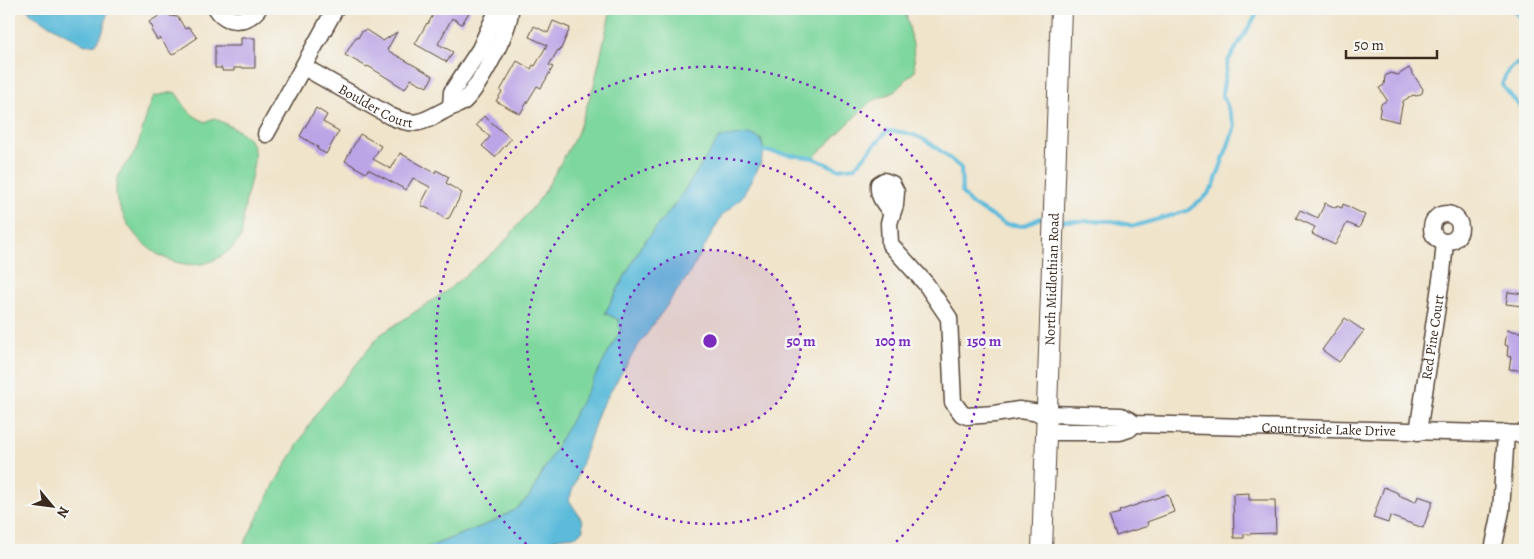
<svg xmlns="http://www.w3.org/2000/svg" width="1534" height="559" font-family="Alegreya,serif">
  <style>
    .green { fill: #7ed79d; stroke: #5c805e }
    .water { fill: #5cbbda; stroke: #4c727c }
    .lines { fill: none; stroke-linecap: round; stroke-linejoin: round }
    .stream { stroke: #5cbbda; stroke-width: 4 }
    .building { fill: #bba5e6 }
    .minor-casing { stroke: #564638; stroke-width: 19 }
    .major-casing { stroke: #564638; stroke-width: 22 }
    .minor { stroke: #fff; stroke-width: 16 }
    .major { stroke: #fff; stroke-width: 20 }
    .ring { fill: none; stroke: #7b2cbf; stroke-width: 2.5; stroke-dasharray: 2.5 5 }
    .labels { text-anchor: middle; stroke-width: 5; stroke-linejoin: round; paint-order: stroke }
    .street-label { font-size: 14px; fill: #3b2a1e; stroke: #f6f6f2 }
    .centre { fill: #7b2cbf; stroke: #f6f6f2; stroke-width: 2.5 }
    .ring-label { font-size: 15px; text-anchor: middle; font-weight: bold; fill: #7b2cbf; stroke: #f6f6f2; stroke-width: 5; stroke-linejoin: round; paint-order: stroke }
  </style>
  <rect width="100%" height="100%" fill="#f6f6f2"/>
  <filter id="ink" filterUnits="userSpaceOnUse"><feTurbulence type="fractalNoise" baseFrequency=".02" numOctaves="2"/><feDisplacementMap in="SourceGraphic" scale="10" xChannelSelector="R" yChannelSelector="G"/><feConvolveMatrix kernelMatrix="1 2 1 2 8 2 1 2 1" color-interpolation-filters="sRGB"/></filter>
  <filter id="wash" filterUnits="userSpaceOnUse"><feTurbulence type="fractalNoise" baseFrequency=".0096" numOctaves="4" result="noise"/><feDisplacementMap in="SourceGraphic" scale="20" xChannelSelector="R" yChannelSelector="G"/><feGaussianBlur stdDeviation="1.12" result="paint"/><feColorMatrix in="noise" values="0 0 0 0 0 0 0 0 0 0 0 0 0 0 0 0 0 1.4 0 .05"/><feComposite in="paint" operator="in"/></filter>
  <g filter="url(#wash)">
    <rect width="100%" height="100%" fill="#f0e4cb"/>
    <!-- green -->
    <path class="green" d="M611 9H905L913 45 915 71 894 92 870 102 813 158 764 151 761 139H719L676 203 641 246 605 313 619 320 621 331 529 497 515 510 490 523 421 550H241L275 483 316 414 380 335 445 292 500 247 542 196 577 134 594 85Z
      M175 92C187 108 186 113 206 122L214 118C256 139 260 140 249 187 246 198 244 210 243 221 242 226 243 232 241 236 237 245 230 250 223 255 186 281 136 250 122 212 120 207 116 201 116 194 116 189 116 180 118 176 123 165 133 158 137 147 143 130 146 113 154 96Z"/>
    <!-- water -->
    <path class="water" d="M26 9H108V10L103 31 96 44 85 45 34 16Z
      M749 134 761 139 764 151 760 165 742 197 721 217 690 273 636 349 600 409 569 500 582 520 583 530 577 536C560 537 550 538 538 550H421L490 523 515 510 529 497 620 331 619 320 605 313 641 246 676 203 719 138Z"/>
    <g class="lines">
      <!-- stream -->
      <path class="stream" d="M1511 9 1519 16 1525 32
        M1525 61C1511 65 1506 71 1502 85L1518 104 1525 109
        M764 151 813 158 838 169 855 167 887 131C922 131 936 147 961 168L962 193 970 203 1005 224 1023 226 1040 218 1048 219
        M1061 221H1113L1134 226 1187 211 1207 195 1214 185 1235 126 1222 93 1228 61 1260 9"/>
    </g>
    <g id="blocks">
      <!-- building -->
      <path class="building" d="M435 9H471L462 24 452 18 438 44 453 52 447 62 415 44 427 23 428 24 436 9Z
        M167 11 170 16 178 17 185 29 189 27 197 38 172 55 160 38 157 40 151 30 153 28 149 22Z
        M553 21 570 28 560 51 558 50 549 65 553 67 541 88 537 86 520 114 496 101 502 92 500 91 517 61 531 69 533 65 535 66 547 45 529 37 534 26 548 33Z
        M366 30 383 41 397 32 387 50 433 76 427 87 411 79 405 89 368 66 367 67 345 55 356 37 358 38 362 31Z
        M241 38H255V68H234V71H222V68H215V46H241Z
        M1409 68 1423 89 1422 93 1417 96 1413 95 1403 101 1399 122 1379 117 1381 104 1387 100 1379 88 1384 85 1385 76 1390 73 1398 75Z
        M316 108 327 115 323 122 339 131 326 154 317 149 318 147 300 136Z
        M484 116 511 139 495 157 482 146 490 137 476 125Z
        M360 134 381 146 373 159 391 169 400 153 435 173 436 170 449 177 446 183 462 193 449 218 445 219 441 216 440 214 422 206V202L430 187 413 178 406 190 368 169 366 173 345 161Z
        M1325 203 1336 208 1337 206 1342 208 1343 204 1365 215 1359 228 1347 223 1335 245 1312 234 1315 227 1296 218 1300 210 1318 218Z
        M1508 292 1524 294 1522 306 1506 304Z
        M1345 318 1364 331 1339 362 1322 350Z
        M1507 330 1525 333V371L1509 369 1511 357 1507 356 1508 346 1505 345Z
        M1384 487 1398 493V495L1416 502 1418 496 1433 501 1423 528 1390 516 1388 523 1373 518Z
        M1249 493V500H1275L1276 533 1244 534V538H1234L1233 494Z
        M1168 494 1174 512 1147 522 1148 526 1116 536 1109 516 1120 513 1119 511Z"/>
    </g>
  </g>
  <g filter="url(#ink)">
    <use href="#blocks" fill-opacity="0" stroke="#564638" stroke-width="1"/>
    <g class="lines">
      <defs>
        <g id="minor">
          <path d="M217 9C227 24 247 23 258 9"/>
          <path id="s1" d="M304 67 390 116C417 128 423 122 447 109 453 106 459 105 464 101 479 87 511 28 510 9"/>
          <path d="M451 107 452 92 480 49 498 9"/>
          <path d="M266 134 335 9"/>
          <path id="s2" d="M891 212C884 203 878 197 879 184L884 181 892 184 896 192 895 205 889 223 890 244 926 284 949 318 953 402 962 414 967 416 994 414 1019 410 1048 414 1121 416 1129 420 1134 424 1525 434"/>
          <circle cx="1446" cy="228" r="14"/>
          <path d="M1047 432H1120L1129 429 1134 424"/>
          <path id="s3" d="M1418 432 1442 273 1445 242"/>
          <path d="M1493 550 1501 511 1506 433"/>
        </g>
        <g id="major">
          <path id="s4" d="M1042 550 1061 9"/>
        </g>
      </defs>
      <!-- minor casing -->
      <use href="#minor" class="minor-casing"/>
      <!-- major casing -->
      <use href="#major" class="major-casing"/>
      <!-- minor -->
      <use href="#minor" class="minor"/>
      <!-- major -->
      <use href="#major" class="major"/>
    </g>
  </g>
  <!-- distance rings -->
  <circle cx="710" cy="341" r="91" fill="#7b2cbf" fill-opacity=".12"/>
  <g class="ring">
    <circle cx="710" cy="341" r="91"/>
    <circle cx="710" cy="341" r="183"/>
    <path d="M532 549A274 274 0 1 1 888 549"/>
  </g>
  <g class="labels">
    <!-- street labels -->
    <g class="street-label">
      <text dy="5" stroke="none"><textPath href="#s1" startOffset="82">Boulder Court</textPath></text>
      <text dy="5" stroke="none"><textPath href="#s4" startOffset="271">North Midlothian Road</textPath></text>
      <text dy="5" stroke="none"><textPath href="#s3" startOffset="96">Red Pine Court</textPath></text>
      <text dy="5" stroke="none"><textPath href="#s2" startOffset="672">Countryside Lake Drive</textPath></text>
    </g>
  </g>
  <circle cx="710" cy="341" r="8" class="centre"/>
  <g class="ring-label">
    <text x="801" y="346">50 m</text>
    <text x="893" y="346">100 m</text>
    <text x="984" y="346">150 m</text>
  </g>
  <!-- margin -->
  <rect width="1534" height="559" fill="none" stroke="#f6f6f2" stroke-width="30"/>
  <!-- north arrow -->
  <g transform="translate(52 506) rotate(119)" stroke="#f6f6f2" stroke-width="4" paint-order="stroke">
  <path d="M0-4L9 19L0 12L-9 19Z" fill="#3b2a1e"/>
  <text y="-8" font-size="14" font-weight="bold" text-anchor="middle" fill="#3b2a1e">N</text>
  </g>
  <!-- scale -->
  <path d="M1346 50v8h91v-8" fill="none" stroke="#3b2a1e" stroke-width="2.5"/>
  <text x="1354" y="50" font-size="15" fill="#3b2a1e" stroke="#f6f6f2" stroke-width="4" paint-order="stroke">50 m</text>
</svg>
